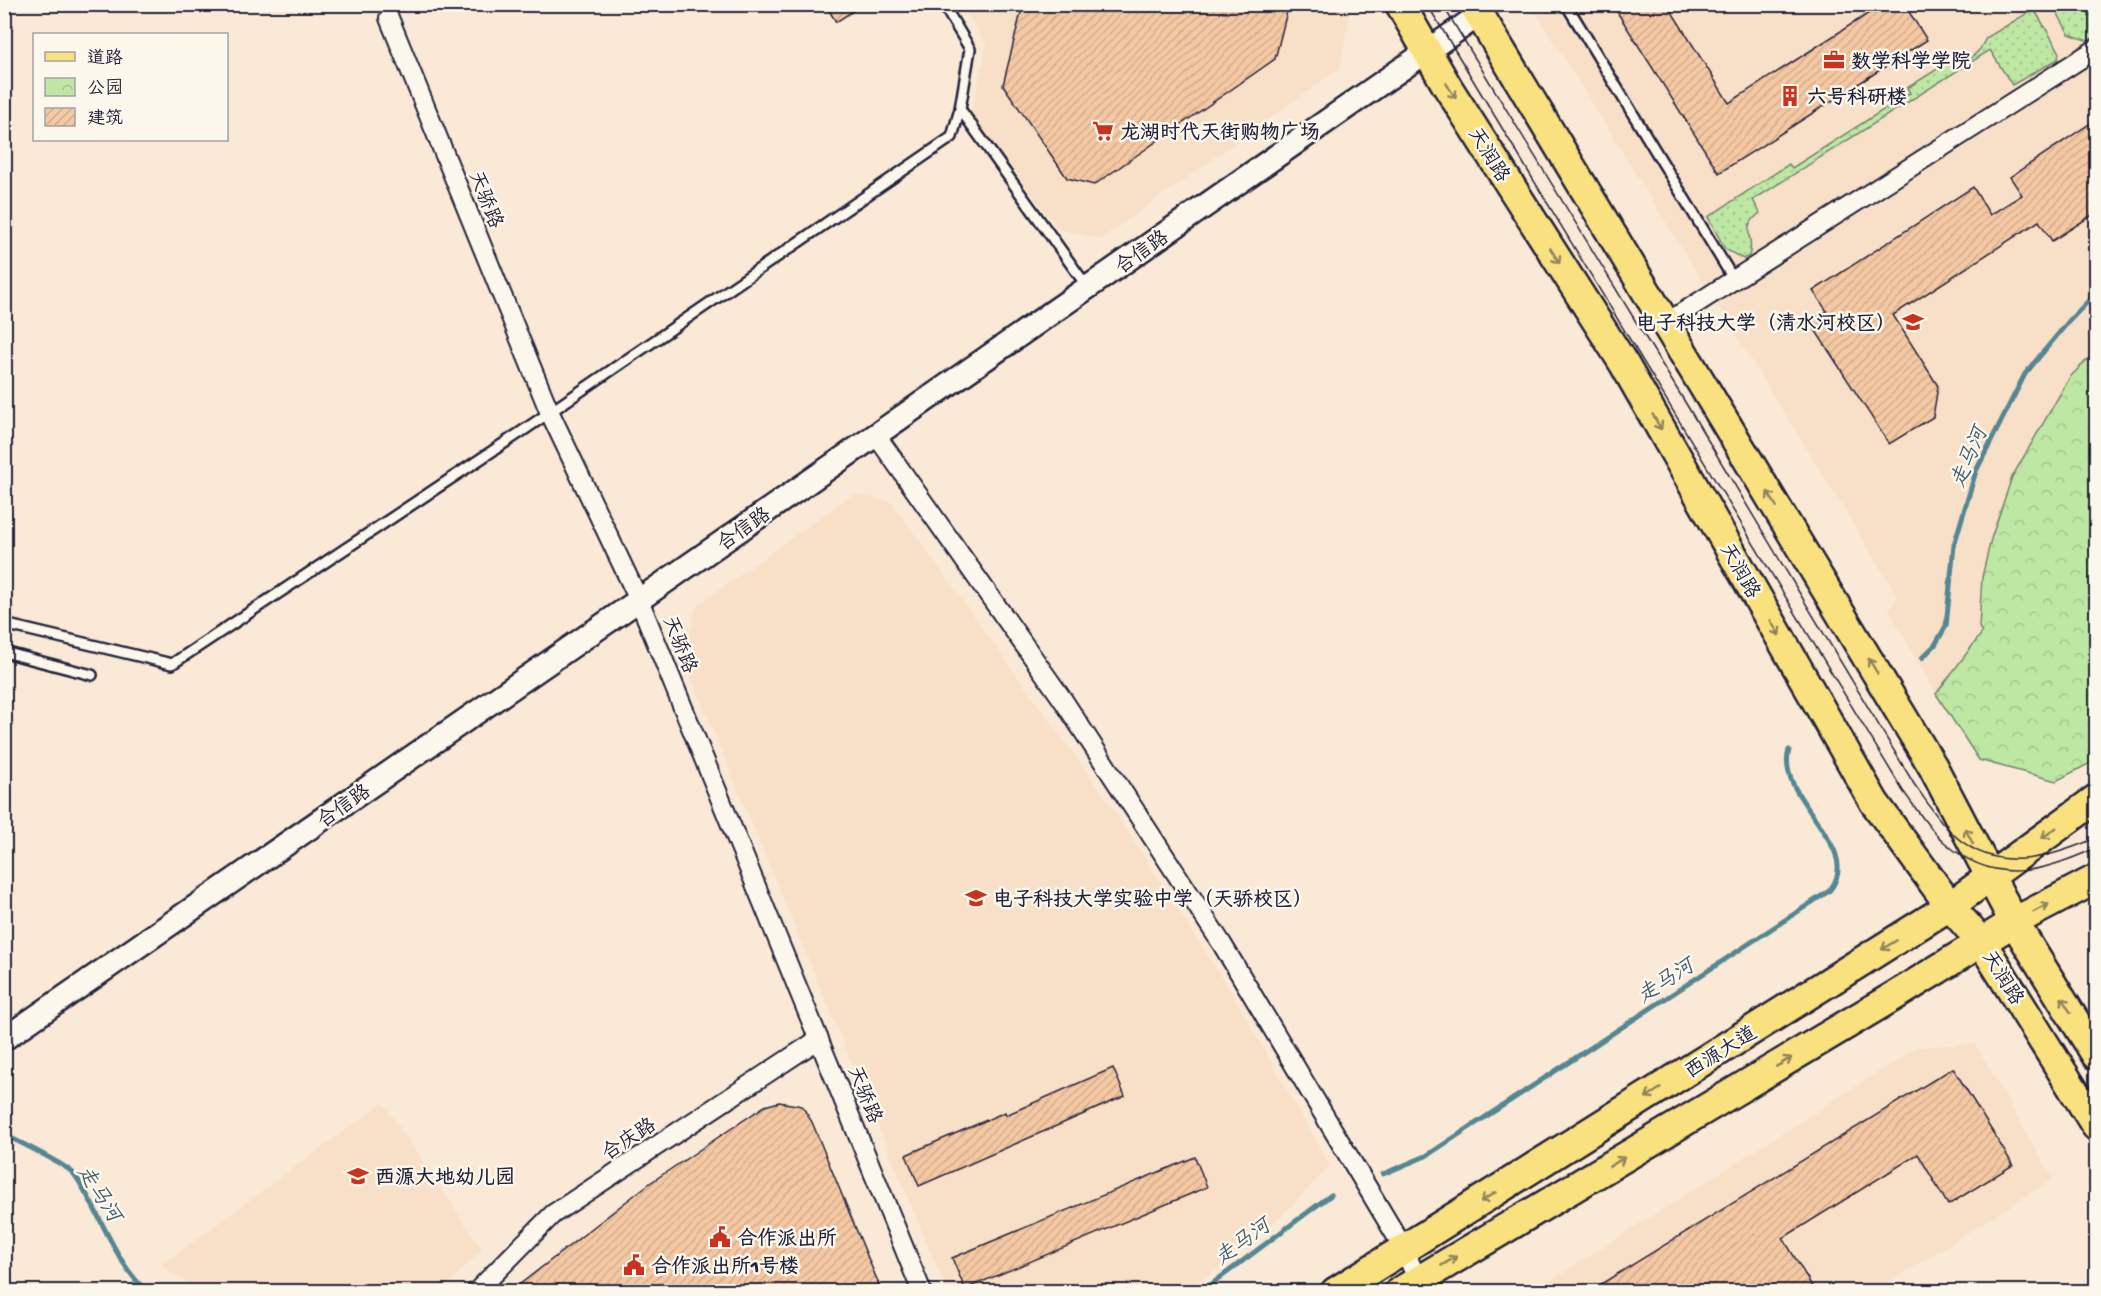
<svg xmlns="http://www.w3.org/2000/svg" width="2101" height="1296" font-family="'Gochi Hand','LXGW WenKai TC',sans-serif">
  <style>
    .built { fill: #f8dfc7 }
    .grass { fill: url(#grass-dots); stroke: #70846f; stroke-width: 1.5 }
    .park { fill: url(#park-crowns); stroke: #70846f; stroke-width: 1.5 }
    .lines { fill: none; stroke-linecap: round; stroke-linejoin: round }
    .stream { stroke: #558693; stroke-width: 5 }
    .building { fill: url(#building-hatch); stroke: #22223b; stroke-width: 1.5 }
    .service-casing { stroke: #22223b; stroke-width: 14 }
    .minor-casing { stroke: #22223b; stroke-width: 22 }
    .tertiary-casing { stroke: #22223b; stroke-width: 27 }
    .primary-casing { stroke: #22223b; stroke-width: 33 }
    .service { stroke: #fbf7ec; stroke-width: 9 }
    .minor { stroke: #fbf7ec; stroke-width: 18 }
    .tertiary { stroke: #fbf7ec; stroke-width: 22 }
    .primary { stroke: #fae180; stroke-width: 28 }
    .tram { stroke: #22223b; stroke-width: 1.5 }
    .oneway { stroke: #8e825e }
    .labels { text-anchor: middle; stroke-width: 5; stroke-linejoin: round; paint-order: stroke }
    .poi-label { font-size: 20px; font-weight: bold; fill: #22223b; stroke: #fbf7ec; text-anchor: start }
    .street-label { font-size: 20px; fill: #22223b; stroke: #fbf7ec }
    .water-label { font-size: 21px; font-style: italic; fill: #405c6e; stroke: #fbf7ec }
  </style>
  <defs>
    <pattern id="grass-dots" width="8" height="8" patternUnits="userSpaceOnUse" patternTransform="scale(1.5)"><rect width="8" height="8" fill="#bee7a3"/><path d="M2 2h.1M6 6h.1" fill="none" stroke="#a3c68d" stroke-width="1.8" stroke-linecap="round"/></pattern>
    <pattern id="park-crowns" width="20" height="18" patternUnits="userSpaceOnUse" patternTransform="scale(1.5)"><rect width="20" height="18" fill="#bee7a3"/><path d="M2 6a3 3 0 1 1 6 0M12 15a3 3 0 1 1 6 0" fill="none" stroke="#a3c68d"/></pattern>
    <pattern id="building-hatch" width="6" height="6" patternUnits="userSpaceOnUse" patternTransform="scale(1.5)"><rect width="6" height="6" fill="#f5c8a4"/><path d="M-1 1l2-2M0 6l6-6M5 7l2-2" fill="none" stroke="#d2ac8e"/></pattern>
  </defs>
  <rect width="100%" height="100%" fill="#f9e9d6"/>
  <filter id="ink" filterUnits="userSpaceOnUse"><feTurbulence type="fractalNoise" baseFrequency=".0167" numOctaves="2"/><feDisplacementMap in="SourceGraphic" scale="12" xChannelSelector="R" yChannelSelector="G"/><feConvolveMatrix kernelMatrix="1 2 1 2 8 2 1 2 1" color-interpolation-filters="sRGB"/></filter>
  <g filter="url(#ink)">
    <!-- built -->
    <path class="built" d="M962 5H1351L1340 68 1101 239 1058 229 971 113 987 46Z
      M1531 5H2096V351L2070 377 2012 477 1991 539 1982 577 1983 633 1936 694 1889 610 1898 596Z
      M853 494 891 502 1109 803 1231 992 1330 1166 1281 1216 1226 1263 1183 1291H947L683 658 697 606Z
      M1975 1044 2053 1179 1875 1291 1533 1292 1918 1047Z
      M383 1103 482 1249 441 1291H199L161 1265Z"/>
    <!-- grass -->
    <path class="grass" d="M2053 5H2096V20L2092 23 2096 30V36L2088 41 2069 34Z
      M2034 9 2059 51 2058 59 2012 85 1990 50 1753 200 1760 213C1738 230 1756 236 1749 256L1743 259 1725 249 1708 217 1789 164 1792 168 1910 93 1907 88 1947 63 1955 65 1967 62 1980 49 1986 38Z"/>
    <!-- park -->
    <path class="park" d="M2096 351V760L2056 781 1979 760 1936 694 1982 633 1979 627 1982 577 1991 539 2012 477 2070 377Z"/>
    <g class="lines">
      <!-- stream -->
      <path class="stream" d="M1922 658 1935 645 1946 626 1954 545 1976 471 2025 374 2069 321 2096 293
        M4 1135C16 1140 68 1166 74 1174 99 1208 115 1265 148 1292
        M1383 1174 1426 1156 1829 891C1867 847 1774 799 1789 750
        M1201 1292 1331 1195"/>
    </g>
    <!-- building -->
    <path class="building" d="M825 4H864L836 22Z
      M1023 4H1289L1275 59 1094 185 1067 178 1003 85Z
      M1612 4H1667L1729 103 1883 4H1904L1927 40 1719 173Z
      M2097 119V212L2052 241 2039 221 1893 315 1938 386 1933 417 1889 444 1810 322 1827 311 1813 291 1973 187 1990 215 2022 195 2010 177Z
      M1113 1068 1125 1096 919 1186 906 1155 1005 1112 1006 1115Z
      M1953 1068 2013 1165 1948 1205 1918 1154 1783 1238 1812 1286 1802 1292H1588Z
      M779 1102 802 1106 812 1122 882 1292H510L650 1183 765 1106Z
      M1195 1157 1207 1187 965 1289 952 1258Z"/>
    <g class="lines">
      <defs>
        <path id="service" d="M1566 4 1734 280
          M960 109 1088 288
          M4 624 172 664 521 432 952 137 960 109 970 49 943 4
          M4 652 92 675"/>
        <path id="minor" d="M389 18 550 413 639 600 922 1292
          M1666 323 2096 49
          M876 435 1063 700 1222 944 1404 1249 1422 1290
          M476 1292 553 1214 819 1039"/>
        <path id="tertiary" d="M4 1039 639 600 1479 15"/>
        <path id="primary" d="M1400 4 1447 86 1624 364 1874 802 1950 906 1982 943 2096 1126
          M1473 4 1933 767 2014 922 2096 1055
          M1335 1292 1950 906 2096 799
          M1399 1292 1906 989 2014 922 2096 879"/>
      </defs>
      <!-- service casing -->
      <use href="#service" class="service-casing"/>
      <!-- minor casing -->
      <use href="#minor" class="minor-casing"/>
      <!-- tertiary casing -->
      <use href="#tertiary" class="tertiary-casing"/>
      <!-- primary casing -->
      <use href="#primary" class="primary-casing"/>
      <!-- service -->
      <use href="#service" class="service"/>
      <!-- minor -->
      <use href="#minor" class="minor"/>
      <!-- tertiary -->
      <use href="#tertiary" class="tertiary"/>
      <!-- primary -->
      <use href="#primary" class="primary"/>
      <!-- tram -->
      <path class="tram" d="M1427 4 1903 791C1916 808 1928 828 1944 842 1994 887 2042 872 2096 848
        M1442 4 1688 407 1914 784C1925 799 1935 815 1947 828 1991 876 2045 860 2096 838"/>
    </g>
    <!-- one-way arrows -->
    <defs><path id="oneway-shaft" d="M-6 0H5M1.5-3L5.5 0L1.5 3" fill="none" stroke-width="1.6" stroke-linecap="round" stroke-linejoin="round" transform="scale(1.5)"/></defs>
    <g class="oneway">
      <use href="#oneway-shaft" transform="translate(1451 91) rotate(58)"/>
      <use href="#oneway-shaft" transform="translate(1555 256) rotate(58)"/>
      <use href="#oneway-shaft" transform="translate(1657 422) rotate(60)"/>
      <use href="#oneway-shaft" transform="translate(1772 499) rotate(-121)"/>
      <use href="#oneway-shaft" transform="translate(1775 628) rotate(60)"/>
      <use href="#oneway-shaft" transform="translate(1873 666) rotate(-121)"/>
      <use href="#oneway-shaft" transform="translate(2049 833) rotate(144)"/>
      <use href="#oneway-shaft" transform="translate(1969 836) rotate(-117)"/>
      <use href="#oneway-shaft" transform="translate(2041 908) rotate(-28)"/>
      <use href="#oneway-shaft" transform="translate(1889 945) rotate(148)"/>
      <use href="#oneway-shaft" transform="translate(2066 1005) rotate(-122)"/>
      <use href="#oneway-shaft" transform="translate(1784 1062) rotate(-31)"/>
      <use href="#oneway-shaft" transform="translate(1653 1093) rotate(148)"/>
      <use href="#oneway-shaft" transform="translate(1617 1162) rotate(-31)"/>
      <use href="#oneway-shaft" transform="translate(1488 1197) rotate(148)"/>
      <use href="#oneway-shaft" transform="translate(1449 1261) rotate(-31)"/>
    </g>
  </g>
  <!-- icons -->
  <defs>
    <symbol id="office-bare" viewBox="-9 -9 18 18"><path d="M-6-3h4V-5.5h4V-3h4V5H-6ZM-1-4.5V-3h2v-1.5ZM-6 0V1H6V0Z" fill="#c8321e" stroke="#fbf7ec" stroke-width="2.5" paint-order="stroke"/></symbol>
    <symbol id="building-bare" viewBox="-9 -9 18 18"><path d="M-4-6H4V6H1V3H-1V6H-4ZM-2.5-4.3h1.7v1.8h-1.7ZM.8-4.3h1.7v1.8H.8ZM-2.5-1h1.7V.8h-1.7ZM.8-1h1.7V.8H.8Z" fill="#c8321e" stroke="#fbf7ec" stroke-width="2.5" paint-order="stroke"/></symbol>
    <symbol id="supermarket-bare" viewBox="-9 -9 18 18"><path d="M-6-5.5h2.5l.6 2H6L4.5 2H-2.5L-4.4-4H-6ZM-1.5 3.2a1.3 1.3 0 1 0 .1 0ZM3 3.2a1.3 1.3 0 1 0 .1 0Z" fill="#c8321e" stroke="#fbf7ec" stroke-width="2.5" paint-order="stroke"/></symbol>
    <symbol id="university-bare" viewBox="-9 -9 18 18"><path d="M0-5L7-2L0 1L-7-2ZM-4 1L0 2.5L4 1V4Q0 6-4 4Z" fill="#c8321e" stroke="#fbf7ec" stroke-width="2.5" paint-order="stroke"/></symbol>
    <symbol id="school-bare" viewBox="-9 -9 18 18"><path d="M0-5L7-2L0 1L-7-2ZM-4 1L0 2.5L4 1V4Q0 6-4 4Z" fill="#c8321e" stroke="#fbf7ec" stroke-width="2.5" paint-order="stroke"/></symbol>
    <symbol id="civic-bare" viewBox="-9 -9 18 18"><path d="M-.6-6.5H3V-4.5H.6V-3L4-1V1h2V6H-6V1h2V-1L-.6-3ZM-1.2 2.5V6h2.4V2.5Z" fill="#c8321e" stroke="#fbf7ec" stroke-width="2.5" paint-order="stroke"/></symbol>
  </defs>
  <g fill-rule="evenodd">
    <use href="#office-bare" x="1819" y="45" width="30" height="30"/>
    <use href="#building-bare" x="1775" y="81" width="30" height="30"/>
    <use href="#supermarket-bare" x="1088" y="116" width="30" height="30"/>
    <use href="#university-bare" x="1898" y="307" width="30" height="30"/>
    <use href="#school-bare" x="961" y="883" width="30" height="30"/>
    <use href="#school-bare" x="343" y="1161" width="30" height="30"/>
    <use href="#civic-bare" x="705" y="1222" width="30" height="30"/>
    <use href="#civic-bare" x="619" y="1250" width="30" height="30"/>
  </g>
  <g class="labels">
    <!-- poi labels -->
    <g class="poi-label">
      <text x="1851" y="67">数学科学学院</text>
      <text x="1807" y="103">六号科研楼</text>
      <text x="1120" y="138">龙湖时代天街购物广场</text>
      <text x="1896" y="329" text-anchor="end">电子科技大学（清水河校区）</text>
      <text x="993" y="905">电子科技大学实验中学（天骄校区）</text>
      <text x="375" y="1183">西源大地幼儿园</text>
      <text x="737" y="1244">合作派出所</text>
      <text x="651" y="1272">合作派出所1号楼</text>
    </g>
    <!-- street labels -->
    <g class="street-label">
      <text transform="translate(1490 154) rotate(58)" y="7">天润路</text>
      <text transform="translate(487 199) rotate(68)" y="7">天骄路</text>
      <text transform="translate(1141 251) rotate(-35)" y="7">合信路</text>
      <text transform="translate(743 528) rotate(-35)" y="7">合信路</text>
      <text transform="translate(1741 570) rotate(60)" y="7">天润路</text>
      <text transform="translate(681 644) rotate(68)" y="7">天骄路</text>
      <text transform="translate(343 805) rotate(-35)" y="7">合信路</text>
      <text transform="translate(2004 977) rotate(58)" y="7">天润路</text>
      <text transform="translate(1720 1051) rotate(-32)" y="7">西源大道</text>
      <text transform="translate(866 1094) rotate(68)" y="7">天骄路</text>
      <text transform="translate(628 1138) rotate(-33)" y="7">合庆路</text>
    </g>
    <!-- water labels -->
    <g class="water-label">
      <text transform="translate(1968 457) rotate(-67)" y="7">走马河</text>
      <text transform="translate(1665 980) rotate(-33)" y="7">走马河</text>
      <text transform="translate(100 1193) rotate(57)" y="7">走马河</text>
      <text transform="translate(1242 1241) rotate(-36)" y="7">走马河</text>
    </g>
  </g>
  <!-- margin -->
  <rect width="2101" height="1296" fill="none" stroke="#fbf7ec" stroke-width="24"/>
  <rect x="12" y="12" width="2077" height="1272" fill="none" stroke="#22223b" stroke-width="2" filter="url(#ink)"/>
  <!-- legend -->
  <rect x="33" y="33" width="195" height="108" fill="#fbf7ec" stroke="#a4a2a5" stroke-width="1.5"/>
  <rect x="45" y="52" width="30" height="9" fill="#fae180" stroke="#a4a2a5" stroke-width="1.5"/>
  <text x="87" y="63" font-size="18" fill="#22223b">道路</text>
  <rect x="45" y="78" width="30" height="18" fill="url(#park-crowns)" stroke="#a4a2a5" stroke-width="1.5"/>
  <text x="87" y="93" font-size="18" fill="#22223b">公园</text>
  <rect x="45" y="108" width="30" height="18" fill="url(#building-hatch)" stroke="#a4a2a5" stroke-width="1.5"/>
  <text x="87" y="123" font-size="18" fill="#22223b">建筑</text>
</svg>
